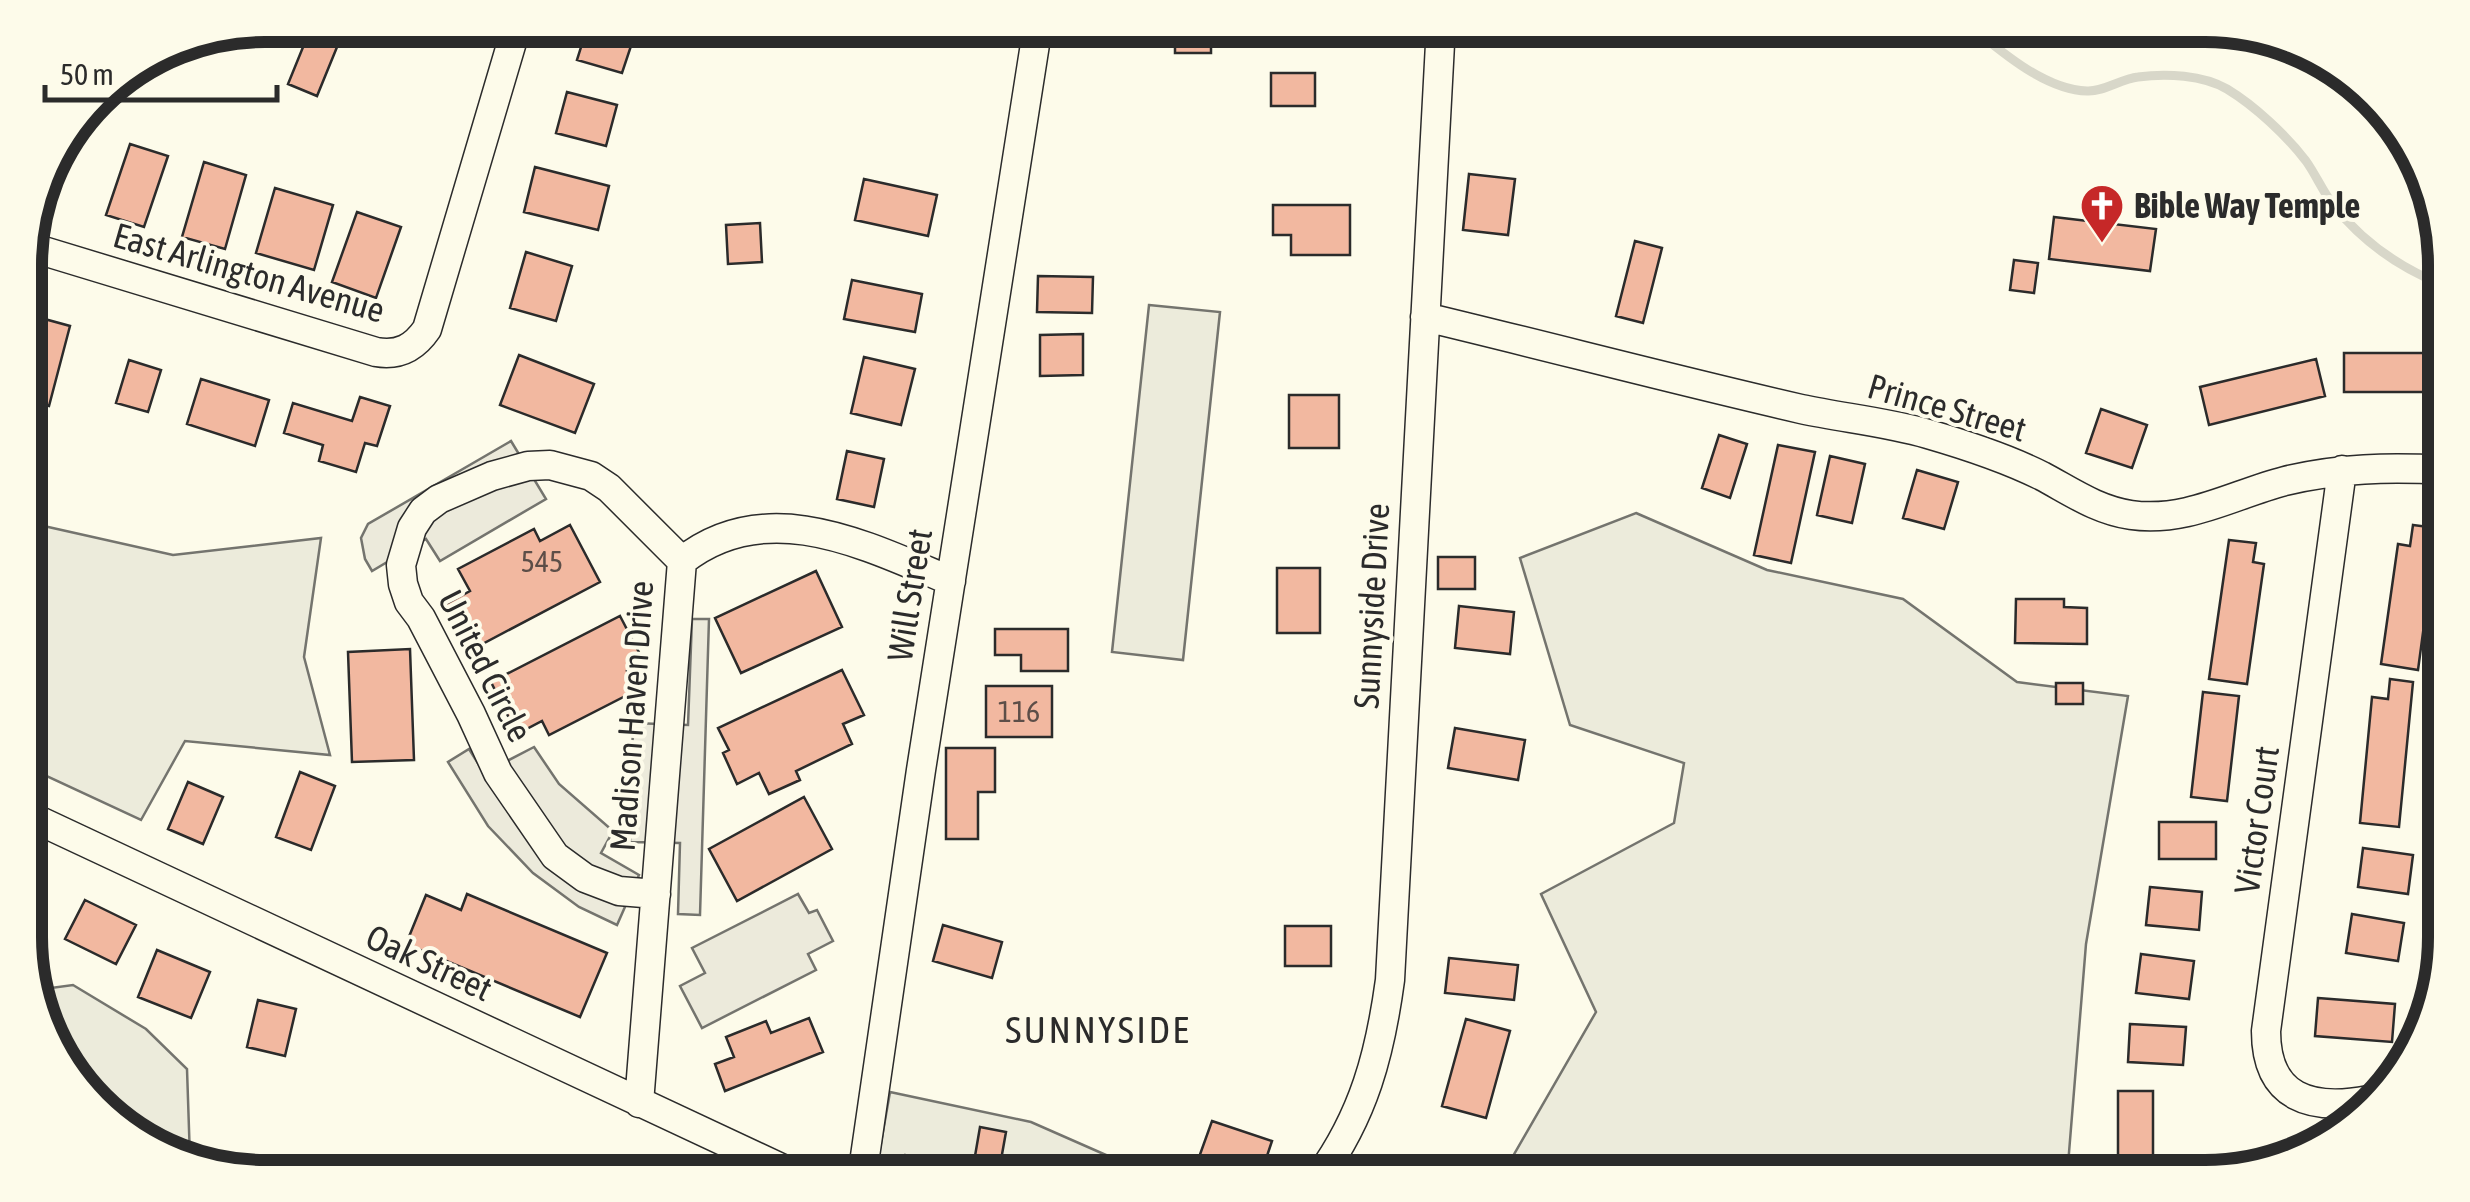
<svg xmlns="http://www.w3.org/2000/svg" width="2470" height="1202" font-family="'Asap Condensed',sans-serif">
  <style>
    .green { fill: #ecebdb; stroke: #74746e; stroke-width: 2.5 }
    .parking { fill: #eceadb; stroke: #74746e; stroke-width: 2.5 }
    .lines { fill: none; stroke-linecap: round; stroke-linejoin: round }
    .stream { stroke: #d8d7c9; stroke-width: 9 }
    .building { fill: #f2b8a0; stroke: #2b2b2b; stroke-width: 2.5 }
    .street-casing { stroke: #2b2b2b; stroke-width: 31 }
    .street { stroke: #fdfbea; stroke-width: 28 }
    .labels { text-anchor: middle; stroke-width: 8; stroke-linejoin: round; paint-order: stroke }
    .number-label { font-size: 30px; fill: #5d4e48 }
    .poi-label { font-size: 35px; font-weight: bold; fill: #2b2b2b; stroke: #fdfbea; text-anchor: start }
    .street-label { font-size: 35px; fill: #2b2b2b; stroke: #fdfbea }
    .neighbourhood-label { font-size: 38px; letter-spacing: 2.5px; fill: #2b2b2b; stroke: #fdfbea }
    .rim { fill: none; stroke: #2b2b2b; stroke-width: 12 }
  </style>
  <rect width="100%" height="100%" fill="#fdfbea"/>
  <!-- green -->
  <path class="green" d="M1149 305 1220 312 1183 660 1112 652Z
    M1636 513 1767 570 1903 599 2017 682 2128 696 2086 944 2067 1177H1501L1596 1012 1541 894 1674 823 1684 763 1570 725 1520 558Z
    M26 522 173 555 321 538 304 657 330 755 185 741 141 820 27 767Z
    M73 985 146 1029 187 1069 190 1159 160 1152 74 1082 36 990Z
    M890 1092 1031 1122 1156 1177H875Z"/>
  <!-- parking -->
  <path class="parking" d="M511 441 546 499 440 561 426 539 372 571 365 559 361 538 368 524Z
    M692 619H709L700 915 678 914 680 843 630 842 633 723 688 725Z
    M534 747 559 784 613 831 601 853 639 875 617 925 579 907 533 873 488 826 448 762 469 749 484 773Z
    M798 894 809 913 817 910 833 941 808 954 816 970 702 1028 680 986 705 973 692 948Z
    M905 1155 954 1177H893Z
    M452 1159 529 1177H448Z"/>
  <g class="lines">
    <!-- stream -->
    <path class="stream" d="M1969 25C1999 50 2045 90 2087 91 2103 92 2121 79 2138 77 2166 73 2203 75 2227 89 2255 106 2286 135 2306 161 2316 175 2323 192 2334 206 2363 242 2400 268 2443 285"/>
  </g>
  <!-- building -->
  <path class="building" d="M312 25H346L317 96 288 84Z
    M425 25H463L458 45 423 36Z
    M588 25H638L622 73 577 60Z
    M1079 25H1112V34H1079Z
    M1175 25H1211V53H1175Z
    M1235 25H1333L1330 43Z
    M1271 73H1315V106H1271Z
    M2357 89 2396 120 2401 132Z
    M567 92 617 105 606 146 556 133Z
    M63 143 59 171 47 170 50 160Z
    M130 144 168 156 144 227 106 215Z
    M204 162 246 175 225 249 182 237Z
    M535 167 609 186 598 230 524 212Z
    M1469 174 1515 179 1508 235 1463 230Z
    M864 179 937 195 928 236 855 220Z
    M275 188 333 205 314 270 256 253Z
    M1273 205H1350V255H1291V235H1273Z
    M357 212 401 227 376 298 332 282Z
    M2054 217 2156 229 2150 271 2049 259Z
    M760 223 762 262 728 264 726 225Z
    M1635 241 1662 248 1643 323 1616 316Z
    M526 252 572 266 556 321 510 308Z
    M2014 260 2038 263 2034 293 2010 290Z
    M1038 276 1093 277 1092 313 1037 312Z
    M852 280 922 294 915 332 844 319Z
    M30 315 70 326 49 406 26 400V331Z
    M1083 334V375L1040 376V335Z
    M2344 353H2443V392H2344Z
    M519 355 594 384 575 433 500 405Z
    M864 357 915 369 901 425 851 413Z
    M2316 359 2325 396 2209 425 2200 387Z
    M129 360 161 370 148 412 116 403Z
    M201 379 269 400 255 446 187 424Z
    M1289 395H1339V448H1289Z
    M360 397 390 406 377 446 365 443 356 472 319 461 323 445 284 433 293 403 352 421Z
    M2101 409 2147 425 2132 468 2086 453Z
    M1719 435 1747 444 1730 498 1702 488Z
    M1778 445 1815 452 1791 563 1754 555Z
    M847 451 884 459 874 507 837 499Z
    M1830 456 1865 464 1852 523 1817 515Z
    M1917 470 1958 482 1944 529 1903 518Z
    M570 525 600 582 471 650 446 604 470 591 458 569 534 529 540 541Z
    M2413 525 2437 528 2418 670 2381 664 2398 544 2410 546Z
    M2229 540 2256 543 2253 562 2264 564 2247 684 2209 679Z
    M1438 557H1475V589H1438Z
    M1277 568H1320V633H1277Z
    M816 571 842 627 741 673 715 618Z
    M2016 599H2064V607L2087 608V644L2015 643Z
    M1459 606 1514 612 1510 654 1455 648Z
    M620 616 644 662 627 671 637 690 549 735 542 721 517 734 491 682Z
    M995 629H1068V671H1021V655H995Z
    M410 649 414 760 352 762 348 652Z
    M842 670 864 715 843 724 852 744 796 771 800 780 769 794 759 773 737 784 723 753 729 750 718 728Z
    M2390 679 2413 682 2399 827 2360 823 2372 697 2388 699Z
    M2056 683H2083V704H2056Z
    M986 686H1052V737H986Z
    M2203 692 2239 696 2227 801 2191 797Z
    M1455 728 1525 740 1518 780 1448 768Z
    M946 748H995V792H978V839H946Z
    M300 772 335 786 311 850 276 837Z
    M188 782 223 797 203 844 168 829Z
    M804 797 832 849 737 901 709 849Z
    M2159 822H2216V859H2159Z
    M2363 848 2413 855 2408 894 2358 887Z
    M2150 887 2202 892 2199 930 2146 925Z
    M467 894 607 953 580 1017 406 944 426 895 461 910Z
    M85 900 136 925 116 964 65 939Z
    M2352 914 2404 923 2398 961 2346 953Z
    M943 925 1002 942 992 978 933 961Z
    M1285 926H1331V966H1285Z
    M157 950 210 972 191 1018 138 997Z
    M2141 954 2194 961 2189 999 2136 993Z
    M1449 958 1518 965 1514 1000 1445 993Z
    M2435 979 2429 1005 2423 982Z
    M2318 998 2395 1004 2392 1042 2315 1036Z
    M258 1000 296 1009 285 1056 247 1047Z
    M809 1018 823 1052 725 1091 715 1064 734 1057 726 1037 766 1021 771 1033Z
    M1466 1019 1510 1031 1486 1118 1442 1106Z
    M2130 1024 2186 1027 2183 1065 2128 1062Z
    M2118 1091H2153V1167H2118Z
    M1212 1121 1272 1141 1260 1177H1247L1198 1160Z
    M980 1127 1006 1132 1001 1160 975 1156Z"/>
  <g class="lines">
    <defs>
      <path id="street" d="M27 246 376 352C399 356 414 348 427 329L517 25
        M1425 317C1550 347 1675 380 1801 409 1843 418 1887 422 1928 434 1966 445 2006 458 2042 476 2072 492 2097 510 2131 515 2187 523 2234 494 2285 481 2338 468 2390 467 2444 470
        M2342 470 2266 1031C2266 1099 2312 1111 2369 1100
        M27 815 800 1177
        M656 894 619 891 585 878 555 856 498 773 471 714 421 618 409 602 403 584 401 565 412 528 423 511 439 499 492 476 528 466 550 465 591 476 609 488 682 561
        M639 1103 682 561C766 494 865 545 951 581
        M862 1177 921 770 1038 25
        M1319 1177C1364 1115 1380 1054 1390 980L1441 25"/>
    </defs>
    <!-- street casing -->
    <use href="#street" class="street-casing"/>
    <!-- street -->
    <use href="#street" class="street"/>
  </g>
  <!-- icons -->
  <defs>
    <symbol id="church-pin" viewBox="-11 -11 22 30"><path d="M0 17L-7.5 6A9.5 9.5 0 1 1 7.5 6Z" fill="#c62828" stroke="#fdfbea"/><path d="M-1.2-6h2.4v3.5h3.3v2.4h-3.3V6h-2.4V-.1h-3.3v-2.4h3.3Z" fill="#fff"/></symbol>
  </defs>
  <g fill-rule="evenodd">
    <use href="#church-pin" x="2077" y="181" width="50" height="68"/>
  </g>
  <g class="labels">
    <!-- number labels -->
    <g class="number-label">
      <text x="542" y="572">545</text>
      <text x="1019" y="722">116</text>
    </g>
    <!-- poi labels -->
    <g class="poi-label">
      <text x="2134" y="218">Bible Way Temple</text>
    </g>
    <!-- street labels -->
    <g class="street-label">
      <text transform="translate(249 273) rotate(16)" y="12">East Arlington Avenue</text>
      <text transform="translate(1947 408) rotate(16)" y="12">Prince Street</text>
      <text transform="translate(910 595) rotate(-81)" y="12">Will Street</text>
      <text transform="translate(1372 606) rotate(-87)" y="12">Sunnyside Drive</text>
      <text transform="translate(485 666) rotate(63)" y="12">United Circle</text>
      <text transform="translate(632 716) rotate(-86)" y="12">Madison Haven Drive</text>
      <text transform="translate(2257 820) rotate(-82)" y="12">Victor Court</text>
      <text transform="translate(429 963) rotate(25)" y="12">Oak Street</text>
    </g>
    <!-- neighbourhood labels -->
    <g class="neighbourhood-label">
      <text x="1098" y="1043">SUNNYSIDE</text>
    </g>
  </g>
  <!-- crop -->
  <path d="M0 0H2470V1202H0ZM265 42H2205A223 223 0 0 1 2428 265V937A223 223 0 0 1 2205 1160H265A223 223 0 0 1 42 937V265A223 223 0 0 1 265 42Z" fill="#fdfbea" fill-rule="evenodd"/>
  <path class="rim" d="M265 42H2205A223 223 0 0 1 2428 265V937A223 223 0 0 1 2205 1160H265A223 223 0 0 1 42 937V265A223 223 0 0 1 265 42Z"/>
  <!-- scale -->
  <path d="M45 85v15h232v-15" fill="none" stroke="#2b2b2b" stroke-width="5"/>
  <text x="60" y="85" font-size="30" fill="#2b2b2b" stroke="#fdfbea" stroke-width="8" paint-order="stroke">50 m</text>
</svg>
